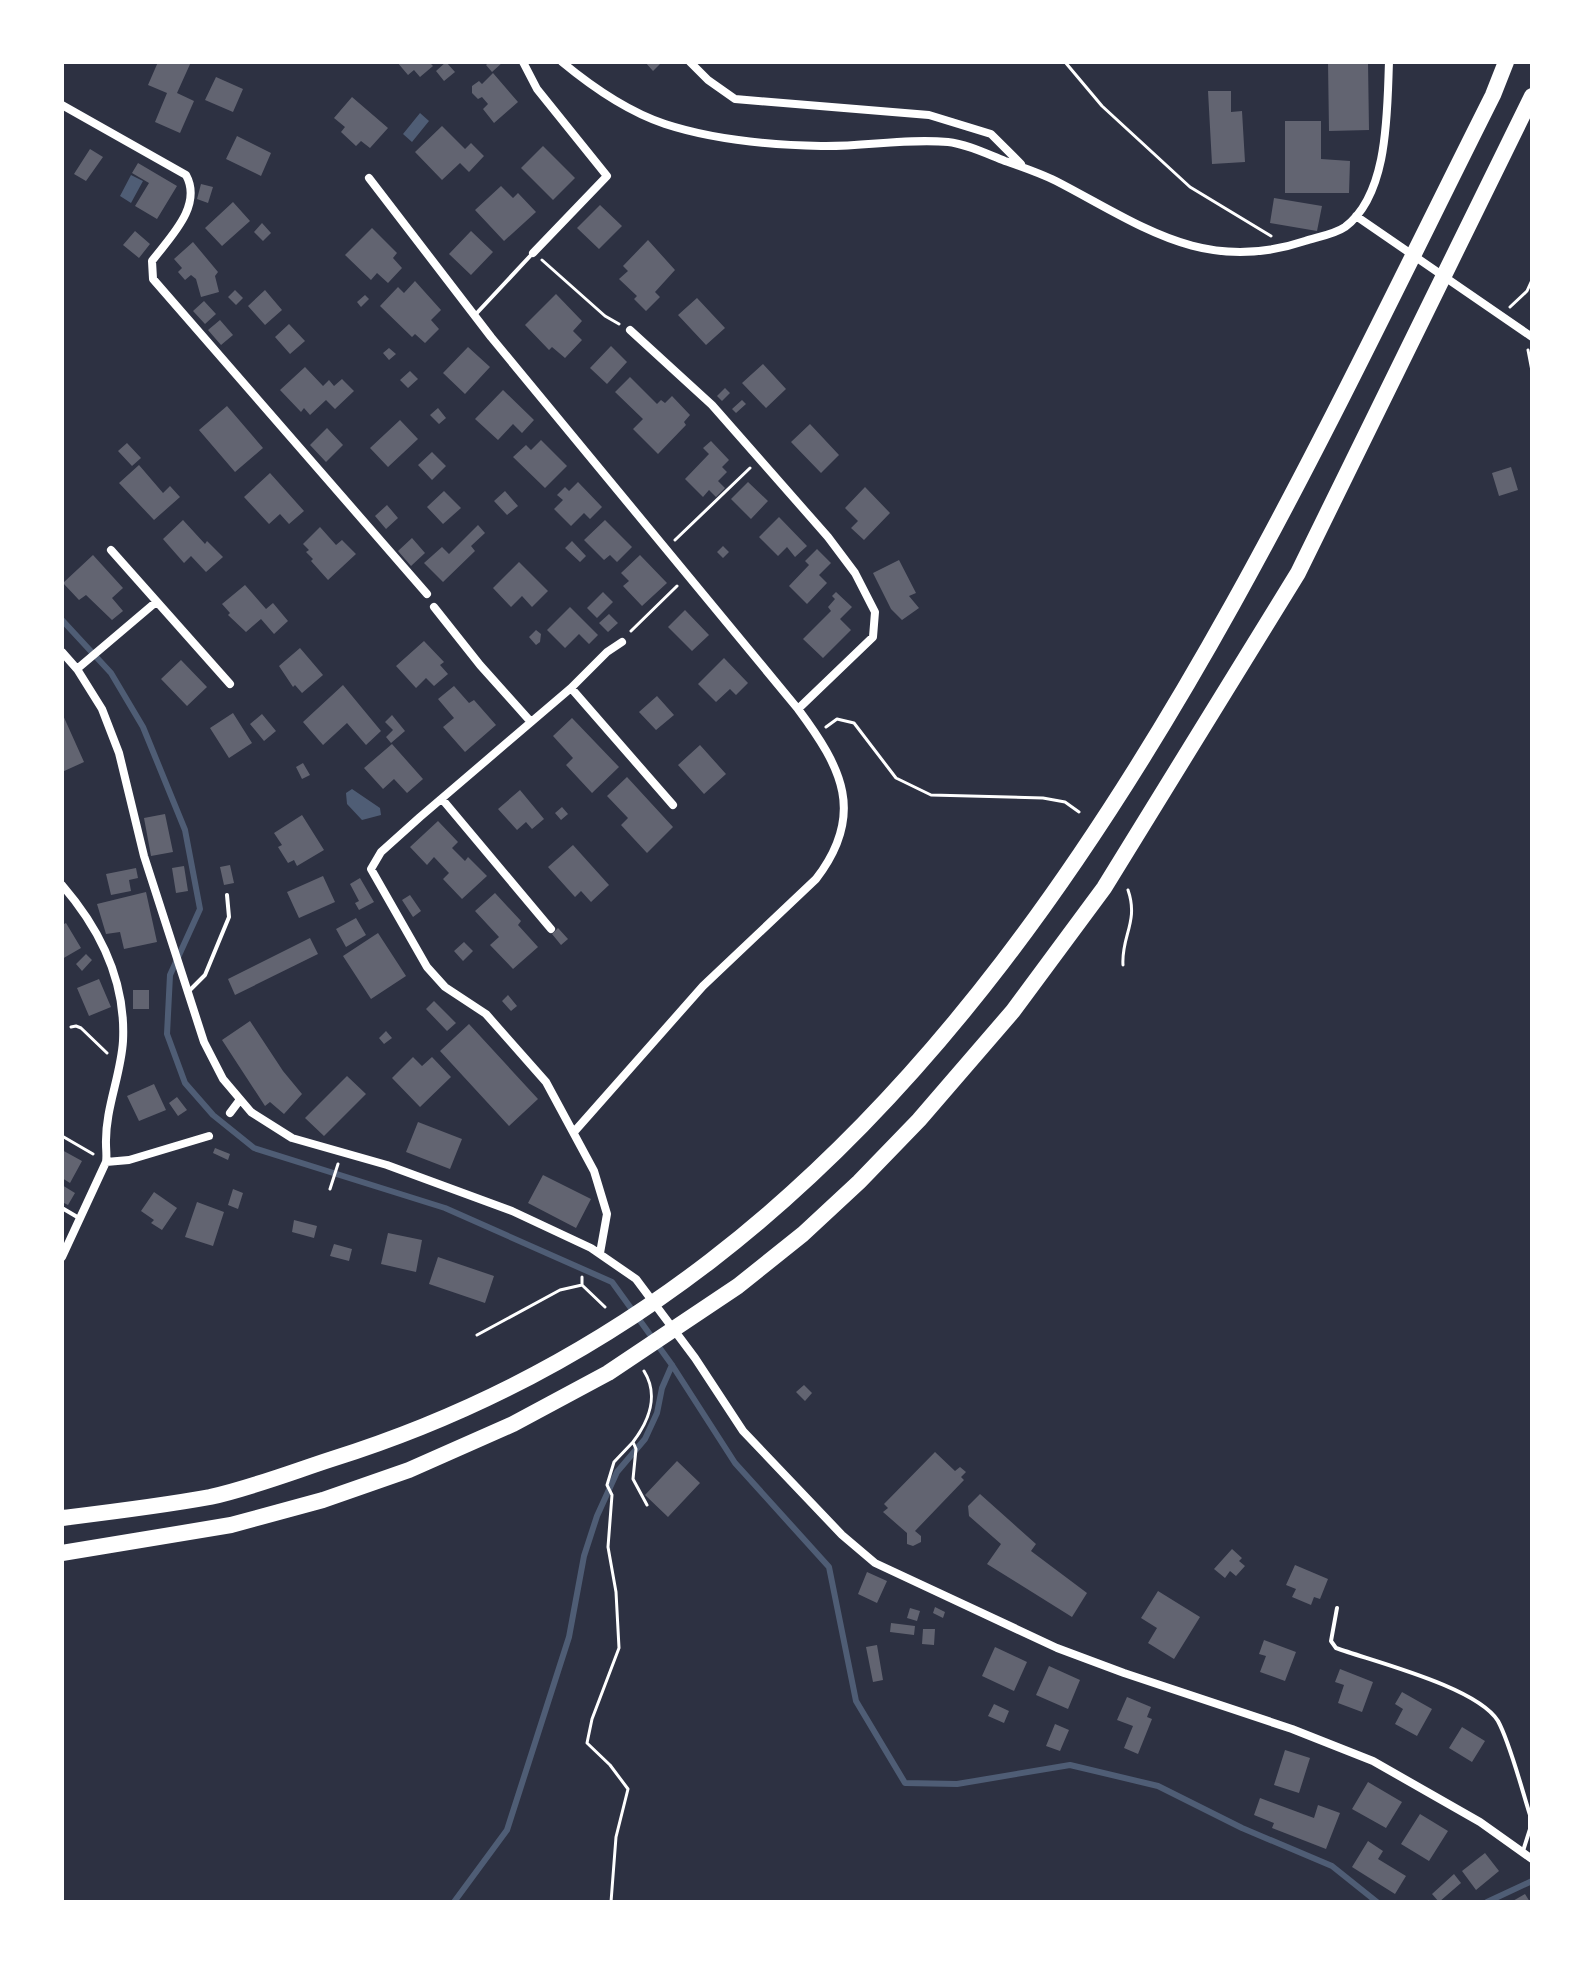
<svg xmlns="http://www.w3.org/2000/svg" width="1594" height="1964" font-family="Poppins,sans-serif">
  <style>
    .water { fill: #4f5d75 }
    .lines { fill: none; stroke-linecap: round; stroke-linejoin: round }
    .stream { stroke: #4f5d75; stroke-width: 6 }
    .building { fill: #626471 }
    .path { stroke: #fff; stroke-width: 3 }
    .service { stroke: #fff; stroke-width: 4 }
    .minor { stroke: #fff; stroke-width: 8 }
    .motorway { stroke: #fff; stroke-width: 16 }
  </style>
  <rect width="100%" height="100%" fill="#2d3142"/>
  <!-- water -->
  <path class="water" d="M420 113 429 121 412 142 403 134Z
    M131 175 143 181 131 203 120 196Z
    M352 789 380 808 381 815 362 820 347 804 346 793Z"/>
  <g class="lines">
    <!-- stream -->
    <path class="stream" d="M62 620 111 673 143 727 185 830 200 909 170 975 167 1034 185 1083 213 1115 254 1148 445 1208 612 1282 672 1365 735 1463 829 1567 856 1701 905 1783 957 1784 1070 1765 1158 1786 1242 1828 1332 1866 1377 1902
      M454 1902 507 1830 569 1637 584 1556 597 1516 617 1472 645 1439 657 1413 662 1388 672 1365
      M1487 1902 1532 1881"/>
  </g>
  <!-- building -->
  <path class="building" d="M158 62H191L177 93 194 101 180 133 155 122 167 93 148 85Z
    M397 62H429L433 66 420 77 414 70 408 75Z
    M446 62 455 72 444 81 436 71Z
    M489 62H503L492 72 486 65Z
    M645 62H658L660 64 653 71Z
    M1328 62H1368L1369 130 1329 131Z
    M493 73 518 102 494 123 483 109 488 104 482 97 478 99 472 93V86L479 81 482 84Z
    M216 77 243 89 233 112 205 100Z
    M1208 91H1231V112L1242 111 1245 162 1212 164Z
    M352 97 388 128 370 148 361 141 356 146 341 132 345 127 334 118Z
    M1285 121H1321V159L1350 161 1349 193H1285Z
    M442 126 465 149 471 143 484 156 469 172 460 163 442 180 415 152Z
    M237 136 271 153 261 176 226 159Z
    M543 146 575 178 553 200 521 168Z
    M90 149 103 157 86 181 74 174Z
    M138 163 177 186 157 219 135 206 149 183 132 173Z
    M201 184 213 187 208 203 197 199Z
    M501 186 513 198 518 193 536 212 504 241 475 210Z
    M1274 198 1322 206 1317 231 1270 223Z
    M233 202 250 221 222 246 205 228Z
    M600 205 622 226 599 249 577 228Z
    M262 223 271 233 263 241 254 232Z
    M372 228 397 253 393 258 402 268 388 283 377 273 371 280 345 255Z
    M135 231 150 244 139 258 123 245Z
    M471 231 493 252 471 275 449 254Z
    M648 240 675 270 655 292 660 297 646 311 634 299 637 296 619 279 628 271 623 266Z
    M193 242 218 272 215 276 219 292 201 297 196 279 191 275 185 280 178 272 182 268 174 259Z
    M415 281 441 310 431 320 439 329 425 343 415 334 412 337 380 306 398 287 404 293Z
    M235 290 243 298 236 305 228 297Z
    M265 290 282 310 265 325 248 306Z
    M556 294 582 321 573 331 582 340 565 358 552 347 549 350 525 325Z
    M365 295 369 299 361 307 357 302Z
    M697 298 725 328 706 345 678 315Z
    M204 301 216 314 205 324 193 311Z
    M220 320 233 335 221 345 208 330Z
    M289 324 305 341 290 354 275 337Z
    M611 346 627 362 607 384 590 368Z
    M468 347 490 367 465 394 443 373Z
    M389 348 396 354 389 360 383 353Z
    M763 364 786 389 766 408 742 383Z
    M305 367 323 386 329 380 334 386 342 379 354 391 335 409 326 400 310 415 304 408 301 412 280 390Z
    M410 371 418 379 408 388 400 380Z
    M630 377 657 404 661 400 665 403 672 396 690 415 684 422 686 425 658 454 633 429 643 419 615 392Z
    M725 388 730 393 722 401 717 396Z
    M503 390 534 420 522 433 513 424 498 440 475 419Z
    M742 400 746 404 736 413 732 409Z
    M227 406 263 448 235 472 199 430Z
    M438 408 446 418 439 424 430 415Z
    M400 420 418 439 388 467 370 448Z
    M810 424 839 455 821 473 791 442Z
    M327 428 343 445 326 462 310 445Z
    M541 440 567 466 545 488 513 457 526 445 531 450Z
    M711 441 729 460 722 467 727 472 718 481 725 488 716 497 709 490 703 497 685 479 709 454 703 448Z
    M127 443 141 458 132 466 118 451Z
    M432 452 446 466 432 480 418 465Z
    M139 465 163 493 170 486 180 497 154 520 119 483Z
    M1511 467 1518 490 1499 496 1492 473Z
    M270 473 304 511 289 524 280 514 269 524 244 497Z
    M578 482 602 507 590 519 584 513 571 526 554 509 563 500 557 495 565 487 569 491Z
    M748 482 768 501 751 519 731 499Z
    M865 487 890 513 864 540 851 528 858 521 845 508Z
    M444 491 461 508 443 524 427 507Z
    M505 491 518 506 507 515 494 501Z
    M387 505 398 518 386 529 375 516Z
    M779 517 807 546 795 557 787 547 778 556 759 537Z
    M183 520 205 544 207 541 223 557 206 572 191 556 184 563 163 539Z
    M605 520 632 547 617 562 610 555 604 560 584 540Z
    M478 525 485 533 471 546 475 551 443 582 424 563 442 547 449 554Z
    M320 527 336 545 342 540 356 554 328 580 311 561 313 559 306 552 309 550 303 544Z
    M412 538 425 553 411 566 398 551Z
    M572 541 586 556 580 562 565 548Z
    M723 546 729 552 723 558 717 552Z
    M817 549 831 563 819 575 827 583 807 604 789 586 809 565 805 561Z
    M93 555 123 588 112 598 123 611 112 620 86 595 79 600 63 583Z
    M640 555 667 583 642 606 623 586 629 581 621 573Z
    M899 560 916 593 909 596 919 608 902 620 891 609 873 573Z
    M519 562 548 591 532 607 522 596 511 607 493 588Z
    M245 585 266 609 273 603 288 621 274 634 261 619 246 632 228 615 230 613 222 604Z
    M603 592 613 602 597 618 587 608Z
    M836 592 852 607 840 619 851 630 823 658 803 639 831 611 828 607 835 599 832 596Z
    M570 607 598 635 589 644 579 634 565 648 547 630Z
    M685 610 709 635 692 651 668 627Z
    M609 614 618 623 608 632 599 623Z
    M536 630 541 634 540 642 536 645 529 637Z
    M424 641 444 662 440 665 448 674 434 686 426 678 416 688 396 666Z
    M300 648 323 675 302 693 295 685 293 687 279 666Z
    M724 658 748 683 736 695 730 689 716 702 698 684Z
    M181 660 207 687 187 706 161 679Z
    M343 685 381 731 366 745 347 723 323 745 303 722Z
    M454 686 469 703 474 700 496 725 465 752 443 727 454 718 438 699Z
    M657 696 674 715 656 730 639 712Z
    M62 713 84 762 62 772Z
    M233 713 252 743 229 758 210 728Z
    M262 714 276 731 264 741 250 724Z
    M392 715 405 731 391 743 386 737 393 730 385 722Z
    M572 718 619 767 592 793 566 765 573 758 553 736Z
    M392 744 423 779 407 793 394 779 383 789 364 768Z
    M700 745 726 774 704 794 678 765Z
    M303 763 310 775 302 779 296 767Z
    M627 777 673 827 647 853 621 825 628 818 607 796Z
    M520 790 544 819 532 829 526 822 517 830 498 809Z
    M562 807 568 814 561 820 555 813Z
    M165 814 173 852 151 856 144 818Z
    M302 815 324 850 297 866 294 860 288 863 278 847 282 845 274 833Z
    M438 821 458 842 452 848 465 861 468 857 487 876 462 899 443 879 449 873 434 857 427 865 410 847Z
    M573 845 609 885 591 902 581 891 575 897 548 867Z
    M230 865 234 883 224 885 220 867Z
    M184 866 188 891 176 893 172 868Z
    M136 868 138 878 129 880 131 891 111 895 106 874Z
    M323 876 335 902 299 918 287 892Z
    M360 878 374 902 359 910 355 903 359 901 350 884Z
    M146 892 157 942 124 949 120 932 106 934 97 904Z
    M495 893 521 921 518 925 538 947 513 969 490 945 499 937 475 911Z
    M410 895 421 911 413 917 402 900Z
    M356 918 366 935 346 947 336 929Z
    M66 923 81 948 62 959V925Z
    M558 928 568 939 561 945 552 934Z
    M378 933 406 976 371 999 343 956Z
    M310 938 318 954 235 995 228 979Z
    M464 942 473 951 463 961 454 951Z
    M86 954 92 960 82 971 76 964Z
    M99 979 111 1007 89 1016 77 988Z
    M133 990H149V1009H133Z
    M508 995 517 1006 511 1011 502 1001Z
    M434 1001 456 1023 447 1031 426 1009Z
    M250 1021 283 1071 302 1094 284 1114 270 1102 265 1106 222 1040Z
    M469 1024 538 1099 509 1126 440 1051Z
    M386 1031 392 1038 384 1044 379 1038Z
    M413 1057 422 1066 432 1057 451 1077 420 1107 392 1078Z
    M347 1076 366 1094 324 1136 305 1118Z
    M154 1084 166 1110 139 1121 127 1096Z
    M177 1097 187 1110 178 1116 169 1103Z
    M418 1122 462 1139 450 1169 406 1152Z
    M215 1148 230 1154 228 1160 213 1153Z
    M62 1150 82 1161 70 1183 62 1178Z
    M543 1175 591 1199 576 1228 528 1203Z
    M62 1185 75 1193 68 1205 62 1202Z
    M233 1189 243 1193 238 1209 228 1205Z
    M154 1192 177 1208 162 1230 151 1223 154 1220 141 1211Z
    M197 1202 224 1212 213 1246 185 1237Z
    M294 1220 317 1226 314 1238 292 1232Z
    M388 1233 422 1240 416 1272 381 1264Z
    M334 1244 352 1249 349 1261 330 1256Z
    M438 1257 494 1276 485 1303 429 1284Z
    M804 1385 812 1393 805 1401 796 1392Z
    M935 1452 955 1471 960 1467 966 1472 961 1477 964 1480 915 1531 921 1536V1542L913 1546 907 1544V1533L883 1512 888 1508 884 1504Z
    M677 1461 700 1483 668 1517 645 1495Z
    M980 1494 1036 1544 1031 1551 1087 1593 1072 1617 987 1564 1001 1544 969 1516 968 1506Z
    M1232 1549 1242 1558 1239 1561 1245 1566 1236 1576 1230 1571 1225 1578 1214 1569Z
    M1295 1565 1328 1579 1320 1599 1314 1597 1311 1605 1292 1597 1296 1589 1286 1585Z
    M867 1572 887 1581 877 1603 858 1594Z
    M1158 1591 1200 1617 1174 1659 1148 1643 1157 1628 1141 1618Z
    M935 1607 945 1612 943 1618 933 1613Z
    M910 1608 920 1611 917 1621 907 1618Z
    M891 1623 915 1626 914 1635 890 1632Z
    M923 1629H935L934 1645 922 1644Z
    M1264 1640 1296 1652 1285 1681 1260 1672 1266 1656 1259 1654Z
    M877 1645 883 1680 873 1682 866 1647Z
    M995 1647 1027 1662 1014 1691 982 1676Z
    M1049 1666 1080 1680 1068 1709 1036 1695Z
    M1340 1669 1373 1682 1362 1712 1338 1703 1344 1685 1335 1682Z
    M1402 1692 1432 1709 1417 1736 1395 1724 1403 1709 1395 1704Z
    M1127 1697 1151 1707 1147 1717 1152 1719 1138 1754 1124 1748 1133 1726 1117 1720Z
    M994 1704 1009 1711 1004 1723 988 1716Z
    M1055 1724 1069 1730 1060 1751 1046 1746Z
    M1462 1727 1485 1741 1472 1762 1449 1748Z
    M1285 1750 1310 1758 1299 1793 1274 1785Z
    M1368 1782 1402 1802 1386 1828 1352 1809Z
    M1260 1798 1314 1818 1318 1805 1340 1813 1326 1849 1272 1828 1274 1823 1254 1815Z
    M1420 1814 1448 1831 1429 1861 1401 1844Z
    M1368 1841 1383 1851 1378 1859 1406 1876 1395 1894 1352 1867Z
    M1485 1853 1499 1871 1476 1890 1462 1871Z
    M1454 1874 1461 1883 1439 1902 1432 1894Z
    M1525 1894 1530 1902H1511Z"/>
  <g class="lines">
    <!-- path -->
    <path class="path" d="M1065 62 1102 106 1190 187 1271 236
      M542 260 605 316 619 324
      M1510 307 1527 291 1532 280
      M1528 350 1532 371
      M675 540 750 468
      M631 631 677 586
      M826 727 837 719 854 723 896 778 931 795 1043 798 1065 802 1079 812
      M1123 965C1121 936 1139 922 1128 890
      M71 1027 76 1026 81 1028 107 1053
      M62 1136 93 1154
      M330 1189 338 1164
      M582 1277V1285L605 1307
      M477 1335 560 1290 582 1285
      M644 1371C659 1395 649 1421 633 1442L636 1449 633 1479 647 1505
      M611 1902 616 1837 628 1789 610 1765 587 1743 592 1719 619 1648 616 1592 608 1547 612 1495 607 1485 614 1462 633 1442"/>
    <!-- service -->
    <path class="service" d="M475 315 533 253
      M189 991 205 975 229 917 227 895
      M62 1208 79 1218
      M1337 1608 1331 1641 1336 1648C1375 1662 1477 1687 1498 1721 1510 1743 1522 1790 1530 1815V1829L1523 1851"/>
    <!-- minor -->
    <path class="minor" d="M523 62 537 89 607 176 533 253
      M562 62C591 86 629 112 665 124 714 140 770 145 821 146 863 147 906 138 948 142 967 144 987 154 1005 161 1022 167 1040 173 1056 181 1141 225 1204 275 1305 241 1318 237 1335 234 1345 227 1389 194 1387 111 1389 62
      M690 62 708 80 735 99 929 115 991 134 1021 164
      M62 105 186 175C203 206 170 237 152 261L153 279 427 594
      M369 178 491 337 798 709C842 768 866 814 816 879L703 986 574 1132
      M1356 216 1532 337
      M630 330 712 405 828 537 855 573 875 612 873 637 798 709
      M111 550 230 684
      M434 607 480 665 531 722
      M62 652 77 669 102 709 119 753 144 856 204 1042 223 1079 251 1112 292 1138 387 1165 512 1211 591 1248 636 1279 695 1358 743 1431 842 1535 875 1563 1057 1648 1124 1673 1292 1729 1373 1761 1480 1822 1532 1859
      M77 669 156 602
      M571 688 673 805
      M442 799 551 929
      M62 885C100 929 126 981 123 1041 121 1075 105 1109 106 1144 106 1150 107 1156 106 1162
      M230 1113 239 1101
      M600 1253 607 1214 594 1171 546 1082 486 1014 445 987 427 967 371 869 381 852 420 817 571 688 607 652 622 642
      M62 1257 106 1162 129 1160 209 1136"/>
    <!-- motorway -->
    <path class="motorway" d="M62 1518C111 1512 161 1506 210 1497 251 1488 292 1472 332 1459 955 1264 1224 630 1493 95L1506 62
      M62 1553 231 1525 323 1500 409 1470 513 1424 608 1373 738 1286 803 1234 859 1182 919 1120 1013 1011 1104 888 1298 573 1532 96"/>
  </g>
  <!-- border -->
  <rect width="1594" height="1964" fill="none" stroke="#ffffff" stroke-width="128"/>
</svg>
